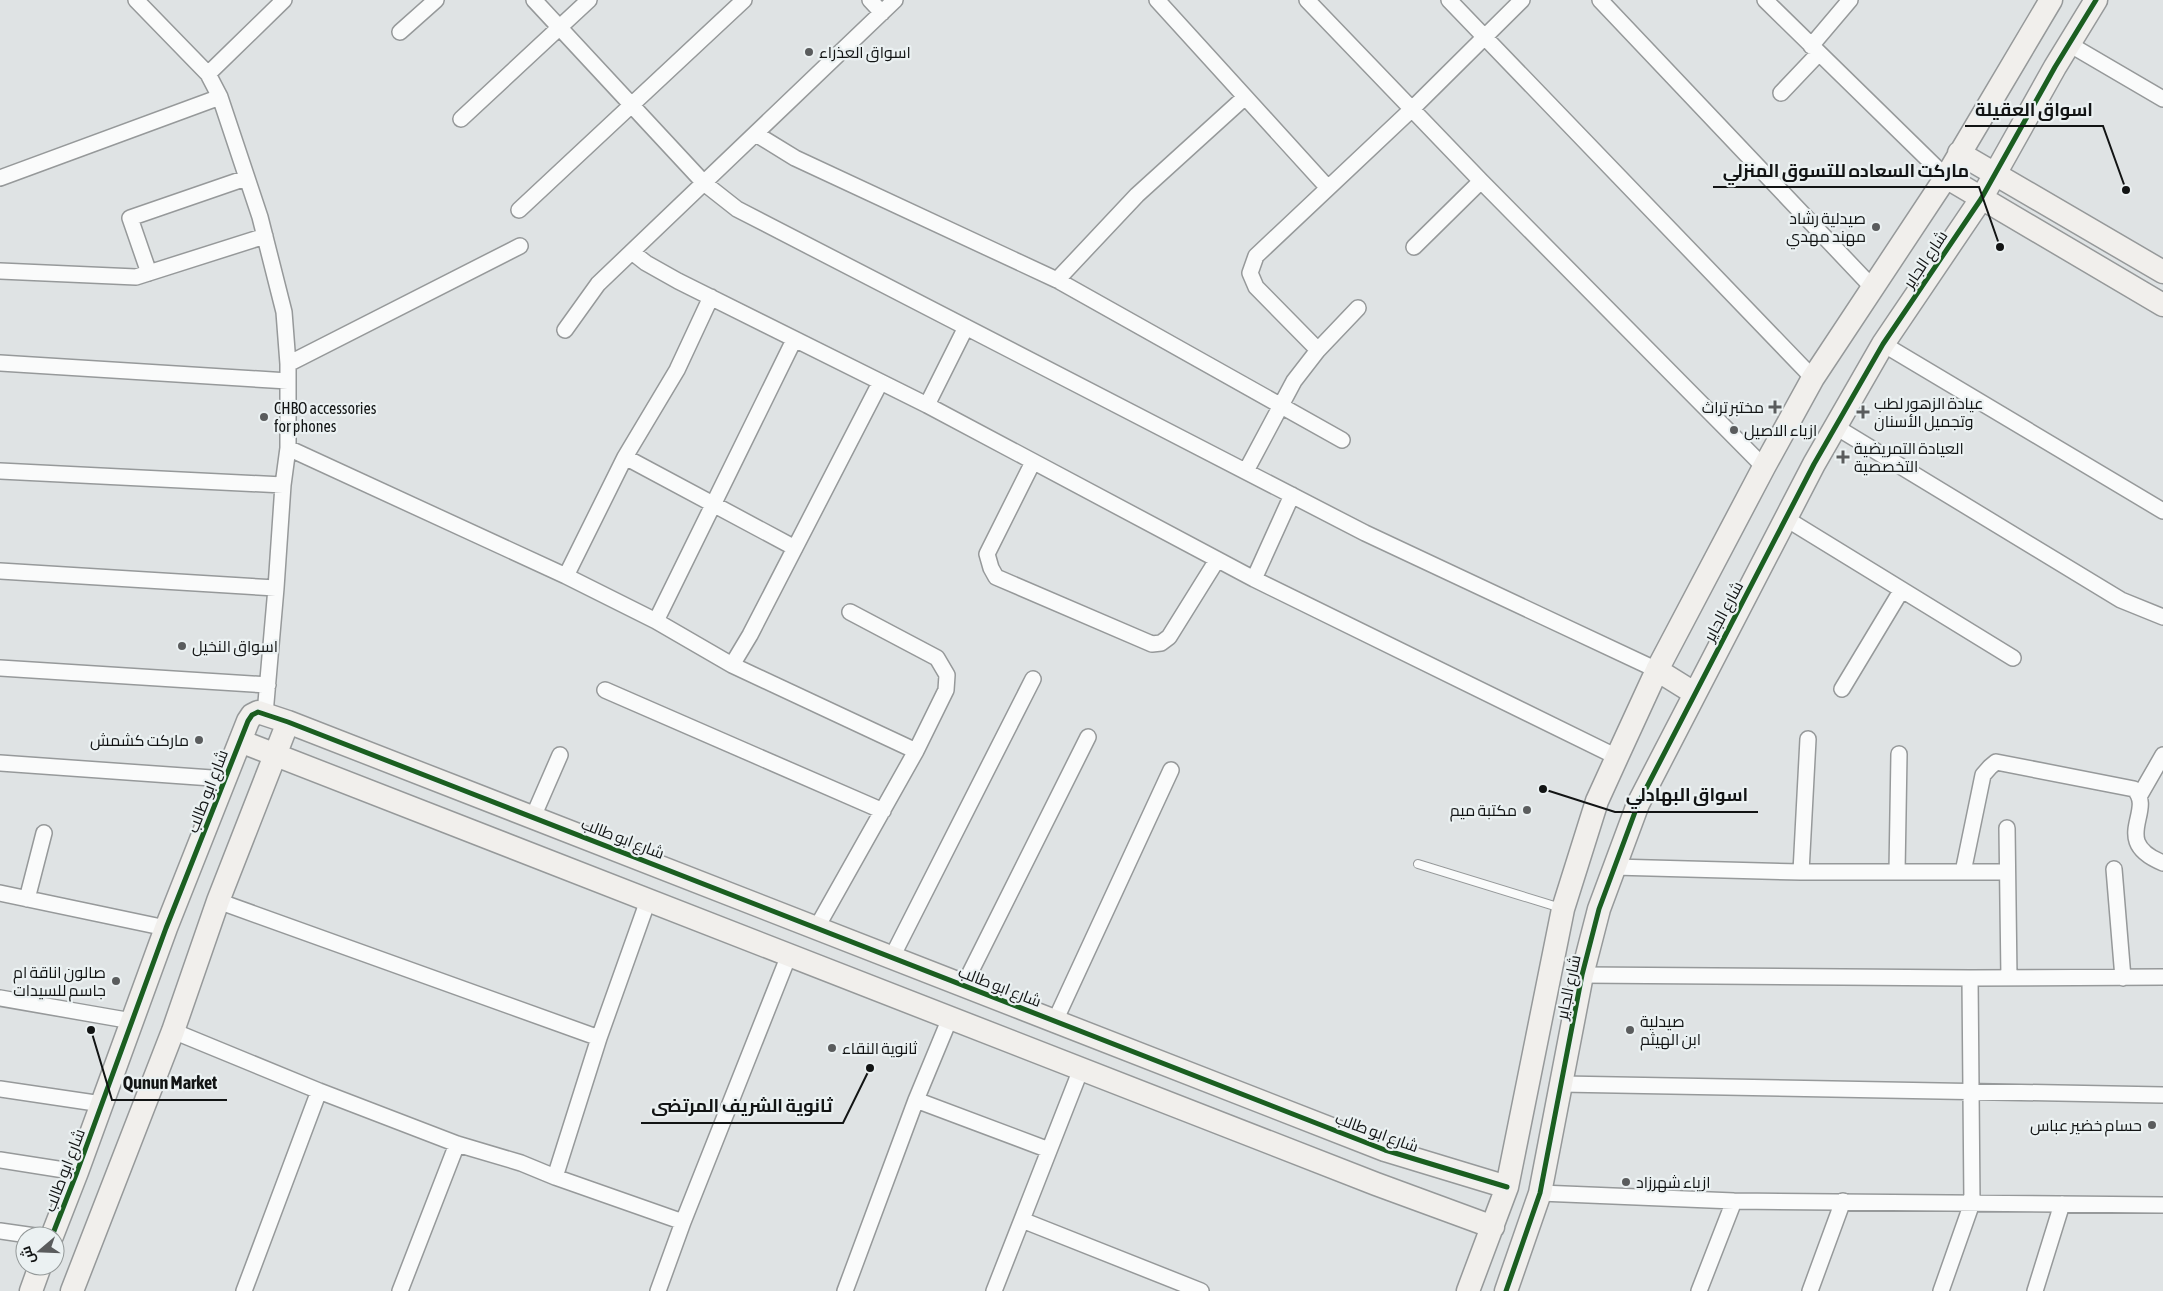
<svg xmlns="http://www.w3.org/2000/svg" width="2163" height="1291" font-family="'Asap Condensed',Cairo,sans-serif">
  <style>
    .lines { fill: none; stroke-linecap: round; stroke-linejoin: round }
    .lane-casing { stroke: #96999a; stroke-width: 10 }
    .street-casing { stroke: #96999a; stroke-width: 18 }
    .secondary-casing { stroke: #96999a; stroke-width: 25 }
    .lane { stroke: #fafbfb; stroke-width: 8 }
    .street { stroke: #fafbfb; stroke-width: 15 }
    .secondary { stroke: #f1efec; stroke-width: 22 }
    .cycleway-casing { stroke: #ebf1f2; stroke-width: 8 }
    .cycleway { stroke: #1b5e20; stroke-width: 5 }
    .poi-dot { fill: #5a5c5d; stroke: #ebf1f2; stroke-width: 2 }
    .labels { text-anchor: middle; stroke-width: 4.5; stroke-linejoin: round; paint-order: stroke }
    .poi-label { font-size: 16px; fill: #121414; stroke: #ebf1f2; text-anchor: start }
    .street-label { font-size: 16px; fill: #121414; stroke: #ebf1f2 }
    .leader { fill: none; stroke: #121414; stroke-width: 2 }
    .callout-dot { fill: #121414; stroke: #ebf1f2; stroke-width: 2 }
    .callout-label { font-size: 18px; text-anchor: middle; font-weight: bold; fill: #121414; stroke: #ebf1f2; stroke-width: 4.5; stroke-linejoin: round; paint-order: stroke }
  </style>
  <rect width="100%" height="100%" fill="#dfe3e4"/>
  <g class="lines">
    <defs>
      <path id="lane" d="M1418 864 1561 908"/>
      <path id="street" d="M136 0 208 74 220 97 260 217 284 312 288 364V448L283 485 276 588 265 714
        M534 0 704 183 737 209 1365 533 1657 670
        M870 0 882 13
        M1157 0 1328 188
        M1307 0 1481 181 1764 467
        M1449 0 1813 378
        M1600 0 1872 287
        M1765 0 1946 177
        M400 32 436 0
        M2069 44 2163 99
        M1811 46 1850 0
        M208 74 284 0
        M1781 93 1819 53
        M461 119 589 0
        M756 134 795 158 1057 280 1342 440
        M0 178 220 97
        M519 210 744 0
        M1414 247 1481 181
        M632 252 646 263 678 281 927 405 1254 579 1617 757
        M0 271 136 277 265 236
        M149 273 130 218 246 178
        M1057 280 1137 195 1245 97
        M565 330 598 284 895 0
        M1883 344 2163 511
        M1318 350 1256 287 1250 273 1256 256 1412 109 1522 0
        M0 363 288 381
        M288 364 520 246
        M927 405 966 327
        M1836 427 2121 600 2163 617
        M288 448 566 576 656 621 732 665 750 635 880 383
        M625 457 795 548
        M1033 462 987 554 991 568 996 577 1152 644 1161 643 1169 637 1217 560
        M0 471 283 485
        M1246 471 1294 381 1318 350 1358 308
        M1785 518 2013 658
        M0 571 276 588
        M566 576 625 457 677 370 711 297
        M1254 579 1292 495
        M656 621 794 340
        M732 665 916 751
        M0 668 268 685
        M1842 689 1901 591
        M605 690 883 811
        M0 763 226 779
        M2140 795 2163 755
        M533 817 560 755
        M2007 828 2009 978
        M1614 867 1801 872H2007
        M2114 869 2123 978
        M1801 872 1808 739
        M1897 872 1899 754
        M1963 872 1983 775 1990 767 1996 762 2134 789C2156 811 2109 841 2163 863
        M0 893 166 928
        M27 899 44 833
        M218 901 599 1038
        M817 927 916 751 946 690 947 675 937 658 850 612
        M892 957 1033 679
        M1582 975 1970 978 2163 977
        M964 985 1088 737
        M0 998 132 1021
        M1055 1021 1171 770
        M173 1031 319 1091 457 1144 521 1163 555 1177 683 1222
        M1562 1084 2163 1095
        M0 1089 102 1104
        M916 1100 1049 1150
        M0 1160 77 1172
        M555 1177 599 1038 646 906
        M1540 1193 1734 1201 2163 1205
        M1022 1220 1201 1291
        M0 1231 35 1236
        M244 1291 319 1091
        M400 1291 457 1144
        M658 1291 683 1222 789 955
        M845 1291 916 1100 950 1018
        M994 1291 1081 1069
        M1699 1291 1734 1201
        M1810 1291 1843 1201
        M1941 1291 1972 1203 1970 978
        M2035 1291 2062 1204"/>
      <path id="secondary" d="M1959 153 2163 272
        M1946 177 2163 305
        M1657 670 1694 693
        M240 741 1376 1184 1493 1227
        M52 1236 77 1172 166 928 248 721 252 715 258 712 288 722 460 789 1385 1150 1507 1187
        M31 1291 40 1266
        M72 1291 173 1031 218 901 288 722
        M1468 1291 1507 1187 1563 909 1597 801 1617 757 1657 670 1764 467 1813 378 1946 177 2051 0
        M1506 1291 1540 1193 1582 975 1599 909 1638 804 1814 464 1883 344 1981 199 2055 67 2096 0"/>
    </defs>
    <!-- lane casing -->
    <use href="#lane" class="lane-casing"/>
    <!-- street casing -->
    <use href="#street" class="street-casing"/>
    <!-- secondary casing -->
    <use href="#secondary" class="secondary-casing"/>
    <!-- lane -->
    <use href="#lane" class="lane"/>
    <!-- street -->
    <use href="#street" class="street"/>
    <!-- secondary -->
    <use href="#secondary" class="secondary"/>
    <defs>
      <path id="cycleway" d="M52 1236 77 1172 166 928 248 721 252 715 258 712 288 722 460 789 1385 1150 1507 1187
        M1506 1291 1540 1193 1582 975 1599 909 1638 804 1814 464 1883 344 1981 199 2055 67 2096 0"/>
    </defs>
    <!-- cycleway casing -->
    <use href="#cycleway" class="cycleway-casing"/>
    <!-- cycleway -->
    <use href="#cycleway" class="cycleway"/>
  </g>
  <!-- markers -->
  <g class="poi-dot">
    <circle cx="809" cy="52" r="5"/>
    <circle cx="1876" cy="227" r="5"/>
    <path d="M1772.5 399.5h5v5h5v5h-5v5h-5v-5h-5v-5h5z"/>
    <path d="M1860.5 404.5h5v5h5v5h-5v5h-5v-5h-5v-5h5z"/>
    <circle cx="264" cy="417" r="5"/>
    <circle cx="1734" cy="430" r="5"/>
    <path d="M1840.5 449.5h5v5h5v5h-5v5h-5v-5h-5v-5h5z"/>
    <circle cx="182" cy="646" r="5"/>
    <circle cx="199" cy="740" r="5"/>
    <circle cx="1527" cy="810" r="5"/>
    <circle cx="116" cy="981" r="5"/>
    <circle cx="1630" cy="1030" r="5"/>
    <circle cx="832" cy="1048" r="5"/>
    <circle cx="2152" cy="1125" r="5"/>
    <circle cx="1626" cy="1182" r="5"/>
  </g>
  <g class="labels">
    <!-- poi labels -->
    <g class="poi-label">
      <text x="819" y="58">اسواق العذراء</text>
      <text x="1866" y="224" text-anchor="end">صيدلية رشاد<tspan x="1866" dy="18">مهند مهدي</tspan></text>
      <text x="1874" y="409">عيادة الزهور لطب<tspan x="1874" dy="18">وتجميل الأسنان</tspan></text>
      <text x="1764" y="413" text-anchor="end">مختبر تراث</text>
      <text x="274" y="414">CHBO accessories<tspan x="274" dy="18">for phones</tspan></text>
      <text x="1744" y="436">ازياء الاصيل</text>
      <text x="1854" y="454">العيادة التمريضية<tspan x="1854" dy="18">التخصصية</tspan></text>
      <text x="192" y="652">اسواق النخيل</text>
      <text x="189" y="746" text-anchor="end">ماركت كشمش</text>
      <text x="1517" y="816" text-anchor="end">مكتبة ميم</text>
      <text x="106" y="978" text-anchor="end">صالون اناقة ام<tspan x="106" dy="18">جاسم للسيدات</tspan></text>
      <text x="1640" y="1027">صيدلية<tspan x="1640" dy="18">ابن الهيثم</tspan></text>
      <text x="842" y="1054">ثانوية النقاء</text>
      <text x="2142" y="1131" text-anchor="end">حسام خضير عباس</text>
      <text x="1636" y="1188">ازياء شهرزاد</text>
    </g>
    <!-- street labels -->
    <g class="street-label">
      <text transform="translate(1925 259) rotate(-56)" y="6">شارع الجاير</text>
      <text transform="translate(1723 611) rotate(-62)" y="6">شارع الجاير</text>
      <text transform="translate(207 791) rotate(-69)" y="6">شارع ابو طالب</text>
      <text transform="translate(623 838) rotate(21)" y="6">شارع ابو طالب</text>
      <text transform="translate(1000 986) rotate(21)" y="6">شارع ابو طالب</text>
      <text transform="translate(1568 987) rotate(-78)" y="6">شارع الجاير</text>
      <text transform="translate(1377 1132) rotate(20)" y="6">شارع ابو طالب</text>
      <text transform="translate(64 1170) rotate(-69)" y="6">شارع ابو طالب</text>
    </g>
  </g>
  <!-- callouts -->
  <path class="leader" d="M2126 190L2103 126H1965M2000 247L1979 187H1713M1543 789L1615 812H1758M91 1030L112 1100H227M870 1068L843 1123H641"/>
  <g class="callout-dot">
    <circle cx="2126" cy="190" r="5"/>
    <circle cx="2000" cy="247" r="5"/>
    <circle cx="1543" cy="789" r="5"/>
    <circle cx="91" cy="1030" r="5"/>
    <circle cx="870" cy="1068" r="5"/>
  </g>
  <g class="callout-label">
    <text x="2034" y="116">اسواق العقيلة</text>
    <text x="1846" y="177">ماركت السعاده للتسوق المنزلي</text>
    <text x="1687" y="801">اسواق البهادلي</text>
    <text x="170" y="1089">Qunun Market</text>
    <text x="742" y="1112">ثانوية الشريف المرتضى</text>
  </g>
  <!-- north arrow -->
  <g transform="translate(40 1251) rotate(251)"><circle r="24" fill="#ebf1f2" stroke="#949999"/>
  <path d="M0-4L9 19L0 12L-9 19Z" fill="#5a5c5d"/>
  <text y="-8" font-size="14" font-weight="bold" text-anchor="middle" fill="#121414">ش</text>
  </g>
</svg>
